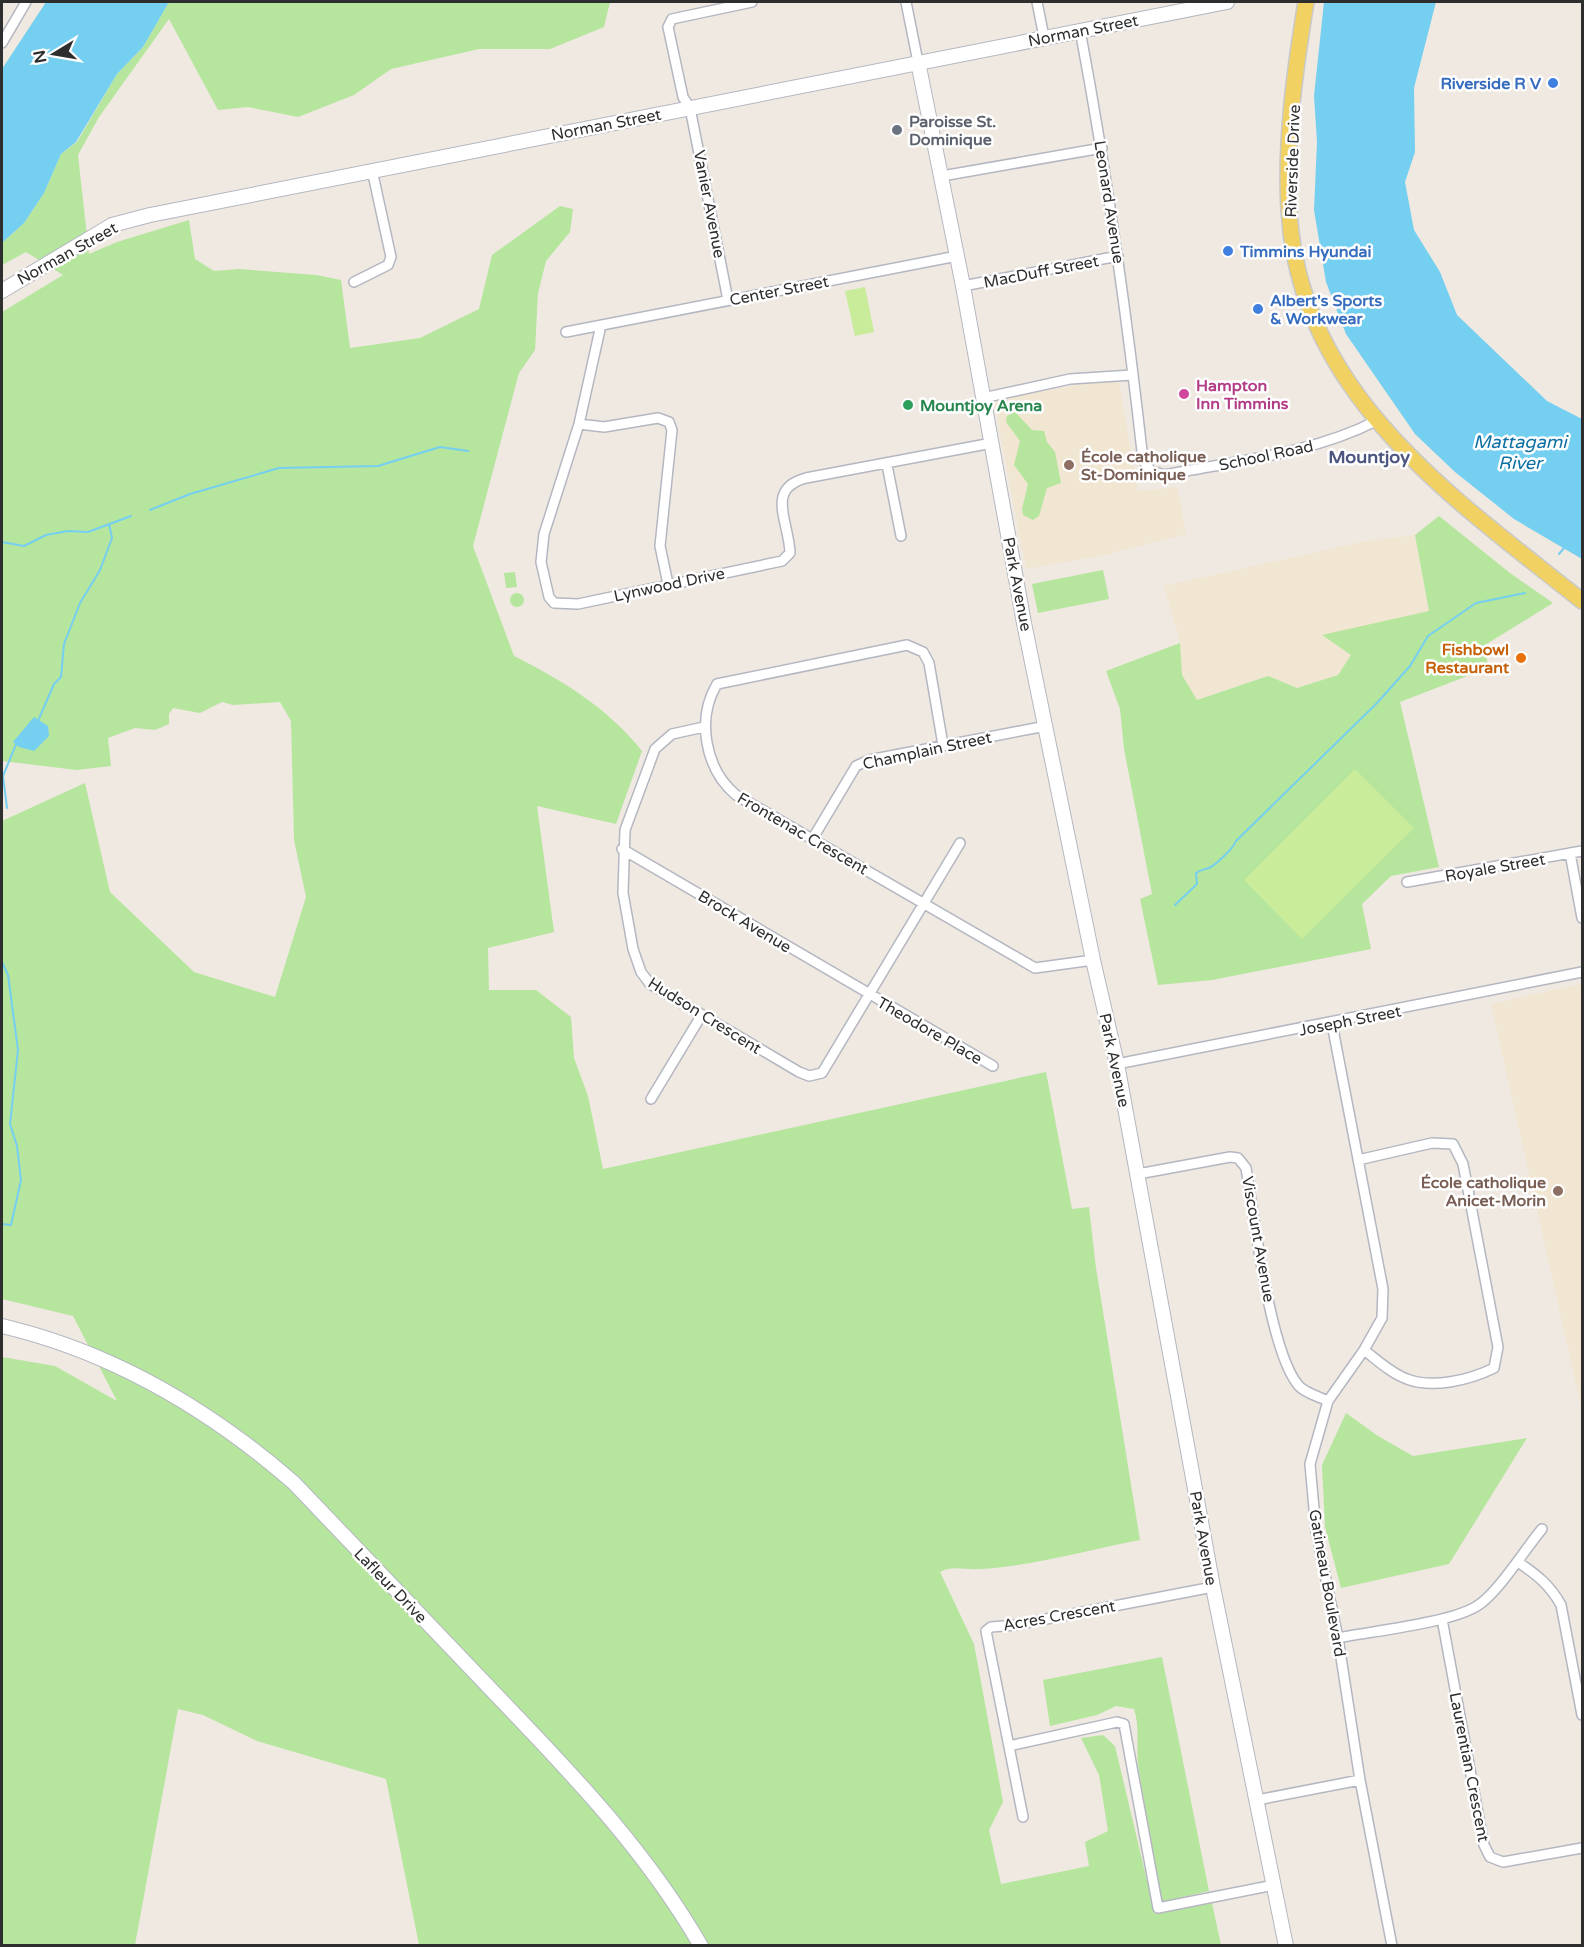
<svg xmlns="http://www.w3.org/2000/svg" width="1584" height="1947" font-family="'Varela Round',sans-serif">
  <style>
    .education { fill: #f0e6d1 }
    .green { fill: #b6e59e }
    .pitch { fill: #c9ec9a }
    .water { fill: #75cff0 }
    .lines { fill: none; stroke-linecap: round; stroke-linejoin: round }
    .stream { stroke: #75cff0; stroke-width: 2 }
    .street-casing { stroke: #b4b7c1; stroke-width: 12 }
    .secondary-casing { stroke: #b4b7c1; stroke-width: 16 }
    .primary-casing { stroke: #c9c9c9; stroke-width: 18 }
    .street { stroke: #fff; stroke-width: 9 }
    .secondary { stroke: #fff; stroke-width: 14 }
    .primary { stroke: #f2d163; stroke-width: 15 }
    .shop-dot { fill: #3f7fe0; stroke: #fff; stroke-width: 2 }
    .worship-dot { fill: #6b7280; stroke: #fff; stroke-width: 2 }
    .hotel-dot { fill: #d1479c; stroke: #fff; stroke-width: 2 }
    .leisure-dot { fill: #2e9e5b; stroke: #fff; stroke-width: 2 }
    .education-dot { fill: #8d6e63; stroke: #fff; stroke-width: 2 }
    .food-dot { fill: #e8710a; stroke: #fff; stroke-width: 2 }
    .labels { text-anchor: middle; stroke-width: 5; stroke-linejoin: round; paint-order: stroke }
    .street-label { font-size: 16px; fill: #2e2e2e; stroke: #fff }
    .shop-label { font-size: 16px; font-weight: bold; fill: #366cbe; stroke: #fff; text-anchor: start }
    .worship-label { font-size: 16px; font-weight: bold; fill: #5b616d; stroke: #fff; text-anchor: start }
    .hotel-label { font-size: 16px; font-weight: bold; fill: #b23c85; stroke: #fff; text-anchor: start }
    .leisure-label { font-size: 16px; font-weight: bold; fill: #27864d; stroke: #fff; text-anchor: start }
    .education-label { font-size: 16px; font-weight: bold; fill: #785e54; stroke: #fff; text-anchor: start }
    .food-label { font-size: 16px; font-weight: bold; fill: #c56008; stroke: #fff; text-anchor: end }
    .water-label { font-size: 18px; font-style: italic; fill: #0d6fa3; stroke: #fff }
    .neighbourhood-label { font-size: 18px; font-weight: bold; fill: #4d5680; stroke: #fff }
  </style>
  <rect width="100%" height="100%" fill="#efe9e1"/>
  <!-- education -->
  <path class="education" d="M1119 381 1138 491 1177 487 1186 534 1105 555 1026 569 994 401 1090 382Z
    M1415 535 1429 611 1323 636 1352 655 1338 675 1297 688 1267 676 1196 700 1182 675 1180 643 1164 586 1366 541Z
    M1582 984V1411L1491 1004Z"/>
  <!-- green -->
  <path class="green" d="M169 2H610L604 27 550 49H479L391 69 354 95 298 117 248 107 218 110 169 19 99 117 78 155 89 254 117 242 189 220 195 259 214 271 239 269 316 275 341 280 350 348 420 338 479 309 492 255 560 206 573 209 570 232 546 261 538 293 535 350 519 373 473 546 514 656C562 680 608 708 642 751L616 824 537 806 554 932 488 948 489 990H536L571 1017 574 1058 588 1096 603 1169 1046 1072 1072 1209 1089 1207 1096 1268 1140 1540C1088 1550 1033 1566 980 1569 966 1570 952 1565 940 1572L974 1644 1003 1802 989 1830 1001 1884 1089 1866 1085 1842 1108 1831 1099 1775 1081 1738 1103 1735 1115 1746 1155 1914 1212 1903 1221 1945H419L386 1779 257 1741 203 1715 178 1709 135 1945H2V1357L55 1366 117 1401 73 1316 2 1299V821L85 783 110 892 194 972 275 997 306 897 294 840 291 721 280 702 233 705 222 702 200 713 173 708 169 714V724L155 730 135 728 108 738 111 766 77 770 2 761V312L63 275 26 252 2 265V243L24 223 44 193 61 154 77 142 117 74 143 47Z
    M1015 412 1032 430 1044 431 1047 442 1055 452 1061 483 1047 488 1039 516 1033 520 1023 515 1022 509 1028 484 1014 465 1020 441 1006 422 1007 416Z
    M1439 516 1510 573 1553 603 1485 645 1488 668 1400 702 1439 867 1391 876 1362 904 1371 949 1212 980 1158 985 1140 899 1152 894 1124 749 1120 709 1106 671 1180 643 1182 675 1197 700 1268 676 1297 688 1338 675 1351 655 1322 635 1429 611 1415 535Z
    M1103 570 1109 599 1038 613 1032 584Z
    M515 572 517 587 506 588 504 573Z
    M510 600a7 7 0 1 1 14 0a7 7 0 1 1-14 0Z
    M1346 1413 1378 1436 1413 1456 1527 1438 1449 1564 1341 1588 1325 1527 1322 1465Z
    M1162 1657 1209 1891 1162 1902C1154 1856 1145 1810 1138 1764 1136 1745 1140 1727 1134 1709L1116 1706 1097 1715 1050 1726 1043 1680Z"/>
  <!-- pitch -->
  <path class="pitch" d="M865 287 874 332 855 336 845 291Z
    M1355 769 1414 828 1302 939 1244 880Z"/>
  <!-- water -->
  <path class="water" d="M46 2H169L143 47 117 74 76 142 61 154 44 193 24 223 2 243V69Z
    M1324 2H1436L1414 88 1415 152 1405 182 1414 230 1440 272 1457 315 1547 401 1582 419V559L1514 519 1455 472 1415 434 1346 334 1326 282 1314 210 1317 142 1314 96Z
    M34 717 48 726 49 736 34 751 19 747 13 742Z"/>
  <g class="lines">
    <!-- stream -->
    <path class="stream" d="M150 510 190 494 279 468 378 466 440 447 468 451
      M2 542 24 546 46 535 68 531 88 532 131 516
      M1559 554 1565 547
      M38 721 54 684 61 677 64 644 80 603 100 570 112 538 109 524
      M7 808 3 776 17 742
      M1175 905 1197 884 1196 873C1201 869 1205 870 1211 867 1217 863 1233 849 1236 841L1377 703 1410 666 1428 636 1476 603 1525 593
      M2 962 8 975 18 1050 10 1124 17 1146 21 1180 11 1225 2 1224"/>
    <defs>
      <path id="street" d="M906 2 918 62
        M1037 2 1044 37
        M1080 30C1107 173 1127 316 1143 460L1151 471 1165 475C1235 461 1311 454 1376 421
        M2 43 26 2
        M942 176 1102 148
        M354 282 388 265 391 257 372 170
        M963 286 1118 256
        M728 300 690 108 683 97 668 27 672 19 752 2
        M601 325 579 424 544 534 541 562 549 597 554 603 578 604 782 561 790 553C789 521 765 489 806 478L992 443
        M566 332 957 256
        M983 398 1070 379 1132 375
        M579 424 604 427 658 418 669 422 672 430 660 546 668 584
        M887 465 901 536
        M704 727 672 734 655 749 625 830 623 893 633 949 641 972 650 984 799 1072 809 1076 822 1073 960 843
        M943 745 929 663 923 652 907 645 717 684C696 719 705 769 736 795L1035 968 1093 960
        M813 838 856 766 869 760 1046 726
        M622 849 993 1066
        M1570 853 1582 918
        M1407 882 1582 851
        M1332 1024 1383 1289 1382 1318 1364 1350 1328 1401 1310 1464 1316 1531 1338 1638 1360 1780 1392 1946
        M1117 1064 1582 972
        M651 1099 701 1016
        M1358 1160 1432 1143 1453 1144 1463 1164 1498 1347 1494 1368C1470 1380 1432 1389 1407 1379 1392 1374 1377 1360 1364 1350
        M1138 1174 1230 1157 1238 1158 1246 1168C1254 1216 1270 1354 1299 1386 1305 1393 1320 1397 1328 1401
        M1518 1562C1537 1575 1550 1585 1561 1605L1582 1715
        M1442 1619 1484 1845 1490 1857 1503 1862 1582 1848
        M1338 1638C1373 1631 1450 1623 1477 1606 1498 1593 1525 1549 1542 1529
        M1009 1746 1117 1722 1124 1724 1158 1908 1274 1885
        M1257 1800 1360 1780
        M1023 1817 986 1631 991 1627 1015 1625 1213 1587"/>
      <path id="secondary" d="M918 62 963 286 1024 623 1093 960 1117 1064 1213 1587 1286 1946
        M2 291 112 225 150 215 1227 2
        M2 1326C112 1352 209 1409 294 1483 364 1556 434 1629 504 1703 577 1779 648 1854 701 1946"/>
      <path id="primary" d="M1306 2C1295 69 1285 140 1289 209 1298 393 1452 497 1582 601"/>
    </defs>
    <!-- street casing -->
    <use href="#street" class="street-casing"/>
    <!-- secondary casing -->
    <use href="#secondary" class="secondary-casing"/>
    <!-- primary casing -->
    <use href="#primary" class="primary-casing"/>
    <!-- street -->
    <use href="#street" class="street"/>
    <!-- secondary -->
    <use href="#secondary" class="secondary"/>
    <!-- primary -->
    <use href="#primary" class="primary"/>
  </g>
  <!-- markers -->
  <g class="shop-dot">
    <circle cx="1553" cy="83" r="6"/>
    <circle cx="1228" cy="251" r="6"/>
    <circle cx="1258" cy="309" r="6"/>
  </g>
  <circle class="worship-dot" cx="897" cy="130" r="6"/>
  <circle class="hotel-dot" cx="1184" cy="394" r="6"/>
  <circle class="leisure-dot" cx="908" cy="405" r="6"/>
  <g class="education-dot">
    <circle cx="1069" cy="465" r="6"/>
    <circle cx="1558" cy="1191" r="6"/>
  </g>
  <circle class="food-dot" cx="1521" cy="658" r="6"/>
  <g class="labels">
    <!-- street labels -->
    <g class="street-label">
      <text transform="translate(1083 30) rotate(-11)" y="6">Norman Street</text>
      <text transform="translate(606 124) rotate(-11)" y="6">Norman Street</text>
      <text transform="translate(1292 161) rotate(-88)" y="6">Riverside Drive</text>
      <text transform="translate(1110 202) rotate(81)" y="6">Leonard Avenue</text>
      <text transform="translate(710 204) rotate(79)" y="6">Vanier Avenue</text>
      <text transform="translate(67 253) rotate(-29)" y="6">Norman Street</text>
      <text transform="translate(1041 271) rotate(-11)" y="6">MacDuff Street</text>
      <text transform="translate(779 290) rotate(-11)" y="6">Center Street</text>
      <text transform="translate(1266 455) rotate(-12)" y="6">School Road</text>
      <text transform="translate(669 584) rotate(-12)" y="6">Lynwood Drive</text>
      <text transform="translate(1018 584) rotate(79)" y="6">Park Avenue</text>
      <text transform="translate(927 750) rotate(-12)" y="6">Champlain Street</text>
      <text transform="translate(803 833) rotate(30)" y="6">Frontenac Crescent</text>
      <text transform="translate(1495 867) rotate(-10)" y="6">Royale Street</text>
      <text transform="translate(745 921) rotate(31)" y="6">Brock Avenue</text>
      <text transform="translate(705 1015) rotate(32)" y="6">Hudson Crescent</text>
      <text transform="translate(1350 1020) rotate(-11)" y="6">Joseph Street</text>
      <text transform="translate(930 1030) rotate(30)" y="6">Theodore Place</text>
      <text transform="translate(1115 1060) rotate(78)" y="6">Park Avenue</text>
      <text transform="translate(1259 1239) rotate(80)" y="6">Viscount Avenue</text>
      <text transform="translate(1204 1538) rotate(80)" y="6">Park Avenue</text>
      <text transform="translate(1328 1583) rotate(80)" y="6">Gatineau Boulevard</text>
      <text transform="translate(391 1585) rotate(46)" y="6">Lafleur Drive</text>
      <text transform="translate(1059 1615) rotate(-10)" y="6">Acres Crescent</text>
      <text transform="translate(1470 1767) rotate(79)" y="6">Laurentian Crescent</text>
    </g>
    <!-- shop labels -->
    <g class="shop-label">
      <text x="1541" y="89" text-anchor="end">Riverside R V</text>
      <text x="1240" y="257">Timmins Hyundai</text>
      <text x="1270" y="306">Albert's Sports<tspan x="1270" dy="18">&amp; Workwear</tspan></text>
    </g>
    <!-- worship labels -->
    <g class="worship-label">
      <text x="909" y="127">Paroisse St.<tspan x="909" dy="18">Dominique</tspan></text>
    </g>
    <!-- hotel labels -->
    <g class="hotel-label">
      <text x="1196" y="391">Hampton<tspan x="1196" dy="18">Inn Timmins</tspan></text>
    </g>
    <!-- leisure labels -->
    <g class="leisure-label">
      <text x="920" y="411">Mountjoy Arena</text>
    </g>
    <!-- education labels -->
    <g class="education-label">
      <text x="1081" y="462">École catholique<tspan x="1081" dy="18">St-Dominique</tspan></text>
      <text x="1546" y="1188" text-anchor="end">École catholique<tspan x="1546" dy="18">Anicet-Morin</tspan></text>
    </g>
    <!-- food labels -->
    <g class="food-label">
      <text x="1509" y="655">Fishbowl<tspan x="1509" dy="18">Restaurant</tspan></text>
    </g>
    <!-- water labels -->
    <g class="water-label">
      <text x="1520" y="448">Mattagami<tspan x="1520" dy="21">River</tspan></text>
    </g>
    <!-- neighbourhood labels -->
    <g class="neighbourhood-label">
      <text x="1369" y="463">Mountjoy</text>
    </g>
  </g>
  <!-- border -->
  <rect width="1584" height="1947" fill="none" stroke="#2e2e2e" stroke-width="6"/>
  <!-- north arrow -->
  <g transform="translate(54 54) rotate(259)" stroke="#ffffff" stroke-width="4.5" paint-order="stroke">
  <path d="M0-4.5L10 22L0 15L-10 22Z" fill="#2e2e2e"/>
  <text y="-9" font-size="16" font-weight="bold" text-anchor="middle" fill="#2e2e2e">N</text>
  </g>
</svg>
